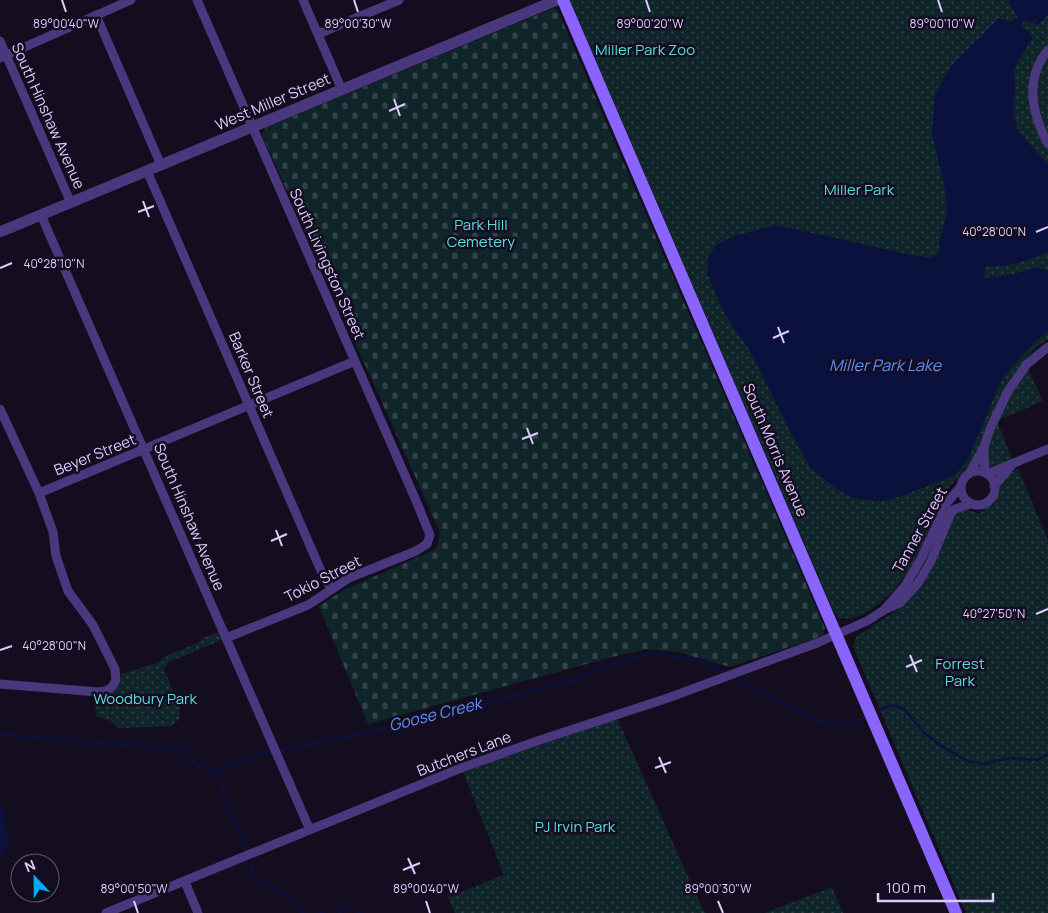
<svg xmlns="http://www.w3.org/2000/svg" width="1048" height="913" font-family="Manrope,sans-serif">
  <style>
    .green { fill: url(#green-dots) }
    .cemetery { fill: url(#cemetery-stones) }
    .water { fill: #0a113c }
    .lines { fill: none; stroke-linecap: round; stroke-linejoin: round }
    .stream { stroke: #0a113c; stroke-width: 2.5 }
    .minor { stroke: #4a387e; stroke-width: 9 }
    .tertiary { stroke: #4a387e; stroke-width: 11 }
    .secondary { stroke: #8965fd; stroke-width: 12 }
    .ticks { fill: none; stroke: #ddccfe; stroke-width: 2 }
    .labels { text-anchor: middle; stroke-width: 5; stroke-linejoin: round; paint-order: stroke }
    .park-label { font-size: 15px; fill: #5addd8; stroke: #140d20 }
    .street-label { font-size: 15px; fill: #ddccfe; stroke: #140d20 }
    .water-label { font-size: 16px; font-style: italic; fill: #5c90fd; stroke: #140d20 }
    .ticks-label { font-size: 12px; text-anchor: middle; fill: #ddccfe; stroke: #140d20; stroke-width: 5; stroke-linejoin: round; paint-order: stroke }
  </style>
  <defs>
    <pattern id="green-dots" width="8" height="8" patternUnits="userSpaceOnUse" patternTransform="scale(1.25)"><rect width="8" height="8" fill="#10252a"/><path d="M2 2h.1M6 6h.1" fill="none" stroke="#32434a" stroke-width="1.8" stroke-linecap="round"/></pattern>
    <pattern id="cemetery-stones" width="16" height="16" patternUnits="userSpaceOnUse" patternTransform="scale(1.25)"><rect width="16" height="16" fill="#10252a"/><path d="M2 7V4a2 2 0 0 1 4 0v3zM10 15v-3a2 2 0 0 1 4 0v3z" fill="#32434a"/></pattern>
  </defs>
  <rect width="100%" height="100%" fill="#140d20"/>
  <!-- green -->
  <path class="green" d="M570 0H1048V339L1035 348 1024 361 1043 401 999 420 998 423 1012 459 992 467 969 465C959 476 949 486 942 498 938 505 936 515 932 523 919 555 906 584 877 605 863 614 856 620 839 618L833 610Z
    M1018 469 1048 540V913H966L853 646 856 637 896 611 915 592 956 514C963 509 970 509 978 514L988 507 994 505C997 489 1002 476 1018 469Z
    M218 632 222 640 169 662 164 669 180 709 179 719 172 726 119 728 111 721 96 716 94 698C111 698 120 690 122 674L159 662 165 656 198 643 203 638Z
    M617 718 703 910 706 913H455L448 897 504 875 463 772Z
    M832 887 843 913H765Z"/>
  <!-- cemetery -->
  <path class="cemetery" d="M554 8 558 11 825 628 824 633 819 637 730 667 677 652 648 649 616 656 368 724 319 606 344 590 436 549 438 543 440 532 262 135 265 128Z"/>
  <!-- water -->
  <path class="water" d="M1010 0H1048V14L1038 25 1024 20 1021 27 1030 32 1032 39 1019 59 1014 70 1015 92 1013 116 1019 132 1048 165V252C1027 262 1008 266 985 267L984 278 1014 274 1037 267 1048 271V330L1024 353 1002 379 967 461 954 476 901 496 879 502 853 498 837 489 811 469 791 433 750 351 724 313 707 273 708 258 716 245 735 236 776 225 916 256 932 258 940 252 939 243 947 214 946 194 932 133 935 93 951 66 999 18 1011 22 1018 17C1015 11 1010 8 1009 1Z
    M0 806 3 809 9 843 0 857V864Z"/>
  <g class="lines">
    <!-- stream -->
    <path class="stream" d="M732 677 811 718 830 725 847 724 861 719
      M882 709 893 705 905 710 923 732 938 744 967 761 984 764 1009 758 1037 760 1048 755
      M0 734 184 750 199 767 216 771 252 756 273 752
      M278 751 347 737 466 709 550 685 578 680 604 666 652 653 707 663 727 674
      M216 771V776L222 784 224 795 246 850
      M251 861 252 864 250 874 256 883 270 884 282 893 289 895 299 909 304 913
      M320 913H324
      M340 913C346 906 353 908 360 913"/>
    <!-- minor -->
    <path class="minor" d="M197 0 417 503 430 535 427 544 416 551 349 578 308 605 226 638
      M303 0 342 90
      M96 15 161 165
      M318 34 399 0
      M0 41 71 203
      M1048 50C1024 79 1032 114 1048 144
      M0 58 131 0
      M147 171 325 580 332 589
      M41 215 310 830
      M0 409 39 493 53 532 56 556 68 591 93 625 115 669 116 680 112 687 106 691 98 692 0 684
      M984 448 985 473
      M961 488a17 17 0 1 1 34 0a17 17 0 1 1-34 0Z
      M969 474 984 447 990 429 1008 391 1027 364 1048 347
      M987 474 1048 449
      M961 486 947 503 921 559 905 586 884 610 900 603 918 583 930 563 951 513 955 509 970 504
      M994 486 1012 465
      M39 493 355 361
      M185 882 198 913
      M106 913 461 768 540 740 668 698 817 643 867 621 884 610"/>
    <!-- tertiary -->
    <path class="tertiary" d="M0 232 557 0"/>
    <!-- secondary -->
    <path class="secondary" d="M563 0 956 913"/>
  </g>
  <!-- ticks -->
  <path class="ticks" d="M62 0 66 12M354 0 358 12M646 0 650 12M938 0 942 12M394 99 400 116M389 111 405 104M143 201 149 217M138 212 154 206M1036 232 1048 227M0 268 12 263M778 327 784 343M773 338 789 331M527 428 533 444M522 439 538 433M276 530 282 546M271 541 287 534M1036 614 1048 609M0 650 12 646M910 655 917 672M906 667 922 660M659 757 666 773M655 768 671 762M408 858 415 874M403 870 420 863M134 901 138 913M426 901 430 913M718 901 723 913"/>
  <g class="labels">
    <!-- park labels -->
    <g class="park-label">
      <text x="645" y="55">Miller Park Zoo</text>
      <text x="859" y="195">Miller Park</text>
      <text x="481" y="230">Park Hill<tspan x="481" dy="17">Cemetery</tspan></text>
      <text x="960" y="669">Forrest<tspan x="960" dy="17">Park</tspan></text>
      <text x="145" y="704">Woodbury Park</text>
      <text x="575" y="832">PJ Irvin Park</text>
    </g>
    <!-- street labels -->
    <g class="street-label">
      <text transform="translate(273 102) rotate(-23)" y="5">West Miller Street</text>
      <text transform="translate(48 116) rotate(66)" y="5">South Hinshaw Avenue</text>
      <text transform="translate(327 264) rotate(66)" y="5">South Livingston Street</text>
      <text transform="translate(251 375) rotate(67)" y="5">Barker Street</text>
      <text transform="translate(775 450) rotate(67)" y="5">South Morris Avenue</text>
      <text transform="translate(95 455) rotate(-22)" y="5">Beyer Street</text>
      <text transform="translate(189 517) rotate(67)" y="5">South Hinshaw Avenue</text>
      <text transform="translate(920 530) rotate(-61)" y="5">Tanner Street</text>
      <text transform="translate(323 579) rotate(-27)" y="5">Tokio Street</text>
      <text transform="translate(464 754) rotate(-21)" y="5">Butchers Lane</text>
    </g>
    <!-- water labels -->
    <g class="water-label">
      <text x="885" y="371">Miller Park Lake</text>
      <text transform="translate(435 714) rotate(-14)" y="6">Goose Creek</text>
    </g>
  </g>
  <g class="ticks-label">
    <text x="66" y="28">89°00'40"W</text>
    <text x="358" y="28">89°00'30"W</text>
    <text x="650" y="28">89°00'20"W</text>
    <text x="942" y="28">89°00'10"W</text>
    <text x="994" y="236">40°28'00"N</text>
    <text x="54" y="268">40°28'10"N</text>
    <text x="994" y="618">40°27'50"N</text>
    <text x="54" y="650">40°28'00"N</text>
    <text x="134" y="893">89°00'50"W</text>
    <text x="426" y="893">89°00'40"W</text>
    <text x="718" y="893">89°00'30"W</text>
  </g>
  <!-- north arrow -->
  <g transform="translate(35 878) rotate(338)"><circle r="24" fill="#140d20" stroke="#645979"/>
  <path d="M0-4L9 19L0 12L-9 19Z" fill="#03a8f4"/>
  <text y="-8" font-size="14" font-weight="bold" text-anchor="middle" fill="#ddccfe">N</text>
  </g>
  <!-- scale -->
  <path d="M878 893v8h115v-8" fill="none" stroke="#ddccfe" stroke-width="2.5"/>
  <text x="886" y="893" font-size="15" fill="#ddccfe" stroke="#140d20" stroke-width="4" paint-order="stroke">100 m</text>
</svg>
